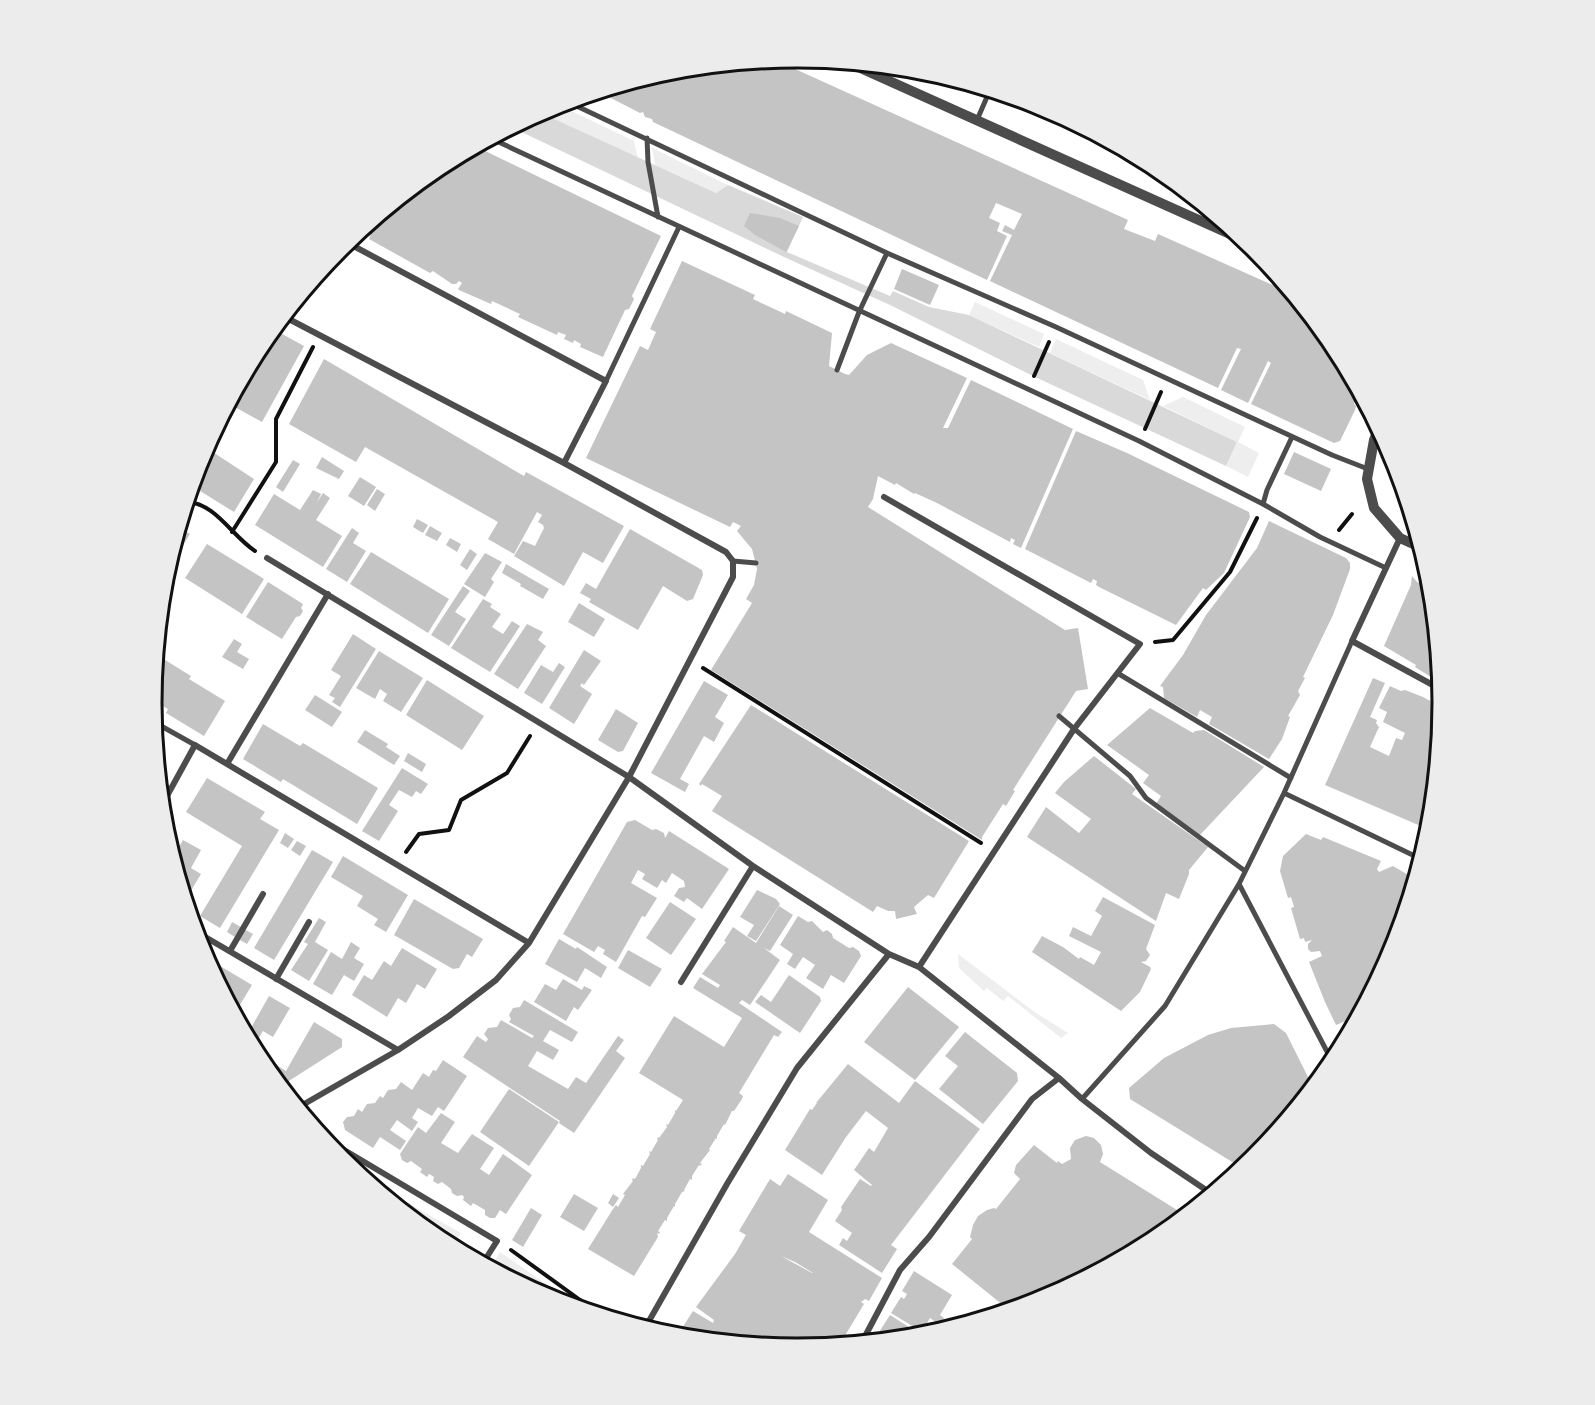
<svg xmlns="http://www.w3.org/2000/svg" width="1595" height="1405" font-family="Manrope,sans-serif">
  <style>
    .green { fill: #eee }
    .water { fill: #d9d9d9 }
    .building { fill: #c4c4c4; fill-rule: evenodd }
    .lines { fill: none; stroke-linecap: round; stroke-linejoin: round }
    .path { stroke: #111; stroke-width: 4 }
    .pedestrian { stroke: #4c4c4c; stroke-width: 5 }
    .minor { stroke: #4c4c4c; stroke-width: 6 }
    .tertiary { stroke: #4c4c4c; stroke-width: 10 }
    .rim { fill: none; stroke: #111; stroke-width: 3 }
  </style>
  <rect width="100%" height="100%" fill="#fff"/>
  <!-- green -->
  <path class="green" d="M557 104 634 141 638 158 539 112Z
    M652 148 728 185 716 193 655 165Z
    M975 302 1044 334 1039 347 969 315Z
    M1056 339 1143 380 1150 400 1050 353Z
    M1183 397 1245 427 1238 442 1259 453 1248 477 1226 466 1237 442 1163 406Z
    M958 954 1033 1011 1068 1033 1061 1038 1008 996 1003 1001 987 988 984 991 959 968Z
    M367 1180 461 1233 453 1247 439 1239Z
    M500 1252 566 1298 562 1302 550 1299 491 1267Z"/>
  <!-- water -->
  <path class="water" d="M539 112 716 193 728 185 803 217 787 252 890 296 893 291 929 307 969 315 1237 442 1226 466 1033 376 890 305 784 257 511 127Z"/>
  <!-- building -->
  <path class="building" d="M773 59 1128 220 1124 229 1155 241 1158 234 1293 294 1334 344 1360 391 1354 404 1356 406 1355 410 1340 441 1334 443 1251 404 1271 363 1268 361 1248 403 1221 390 1241 349 1237 348 1218 388 990 281 1012 235 1002 231 1005 225 1014 230 1022 214 996 203 989 218 1000 223 997 231 1007 236 987 280 653 122 652 119 645 117 643 112 640 113 607 96 605 99 593 93 672 69Z
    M1004 94 1040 105 1035 114 1002 99Z
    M1053 110 1079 125V126L1054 116 1052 114Z
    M1093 132 1107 139 1104 142 1094 138Z
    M475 146 661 236 632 296 634 299 629 309 625 310 603 357 580 347 581 344 574 340 573 343 564 339 566 335 558 332 557 335 518 317 520 314 492 301 491 304 459 290 458 289 462 283 459 281 456 284H452L433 271 430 273 369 239 371 234 368 232 365 237 357 233 439 166Z
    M750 213 780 218 799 226 786 252 755 235 744 226Z
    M682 261 755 295 753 299 785 314 786 311 832 333 829 366 845 374 849 375 867 355 891 343 967 378 943 428H948L971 380 1073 429 1021 548 1013 544 1015 540 1011 538 1010 542 937 503 915 493 914 494 896 483 895 485 878 476 873 499 868 507 1065 630 1078 628 1088 689 1076 691 1013 790 1015 791 1006 806 1003 804 982 837V840L711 670 752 603 746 599 754 585 757 569 752 549 737 531 741 526 733 522 730 527 586 458 640 346 648 350 656 332 650 329Z
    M902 269 939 285 930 305 894 289Z
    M273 329 304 346 262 422 233 406 245 383 241 381 261 344Z
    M324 359 524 476 526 472 624 526 603 563 583 552 564 586 514 556 523 541 535 546 544 528 543 525 538 522 542 515 537 512 514 554 488 539 498 522 365 447 356 462 289 424Z
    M1076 431 1127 453 1249 512 1250 517 1224 573 1206 590 1203 588 1176 625 1099 587 1096 585 1097 581 1093 579 1091 583 1025 549Z
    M205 447 254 479 234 512 192 486Z
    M1294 452 1331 469 1321 491 1284 474Z
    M322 457 344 471 339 479 316 468Z
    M293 460 300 464 283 492 276 487Z
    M360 477 376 487 364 506 348 496Z
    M377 489 385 494 375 511 367 505Z
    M313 490 321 494 317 502 323 493 330 498 316 520 342 536 323 567 255 525 274 494 300 510Z
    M417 519 428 525 423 533 413 527Z
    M1269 521 1346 558 1350 563V569L1333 615 1303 677 1305 678 1298 691 1300 695 1288 716 1290 717 1282 739 1269 759 1209 724 1212 717 1200 710 1197 717 1164 698 1163 687 1160 686 1183 655 1206 615 1257 548Z
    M430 526 442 533 437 541 425 535Z
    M179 527 190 534 172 563 169 561Z
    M352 528 359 533 353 543 366 551 347 582 326 569Z
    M630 529 702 570 703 575 693 599 687 601 663 586 638 630 589 602 591 599 580 593 586 583 596 589Z
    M450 538 461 544 457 552 446 545Z
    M207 544 264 579 242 614 185 578Z
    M470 549 477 554 467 570 460 565Z
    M371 552 449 599 428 633 350 584Z
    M485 553 502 562 491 579 494 582 485 597 464 584Z
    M506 564 549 589 543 599 520 586 521 584 502 573Z
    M1412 576 1417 582 1432 589 1441 679 1435 676 1434 679 1415 667 1416 665 1384 646 1411 585Z
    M268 582 303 604 301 608 303 611 300 616 296 617 282 639 246 617Z
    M463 586 470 591 455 612 466 619 449 646 431 635Z
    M483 599 492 604 490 607 501 614 492 627 503 634 512 621 520 626 490 672 451 648Z
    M579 603 605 619 594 637 568 622Z
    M527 624 543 632 538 640 546 646 518 689 494 674Z
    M353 634 376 649 340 707 332 702 335 698 329 695 341 676 331 670Z
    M234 639 242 644 237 652 249 659 243 669 222 657Z
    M584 650 601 661 584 685 582 683 580 686 592 694 574 724 549 708Z
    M379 651 423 678 401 712 383 701 387 694 380 689 375 699 356 688Z
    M157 655 191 676 189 679 225 701 204 736 166 713 168 709 152 700Z
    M559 663 565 667 542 704 524 693 541 665 553 672Z
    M1373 678 1385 683 1370 717 1377 720 1376 723 1379 727 1370 747 1389 756 1396 738 1402 740 1405 733 1383 722 1387 712 1379 708 1390 686 1401 691 1405 690 1423 697 1443 708 1430 830 1325 785Z
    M427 680 484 716 462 750 406 715Z
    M704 681 728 695 715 717 724 723 714 742 704 736 680 779 689 784 685 792 651 773Z
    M315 695 342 712 332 727 305 710Z
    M751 705 969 841 934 898 928 895 914 907 917 914 896 919 895 911H888L877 906 873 912 712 811 722 796 702 784 701 786 699 784Z
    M1150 708 1193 733 1195 731 1204 730 1264 767 1199 836 1156 804 1161 796 1143 783 1149 775 1107 745Z
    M616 709 638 723 623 751 618 752 598 740Z
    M263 724 300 746 303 743 378 788 357 824 283 779 281 782 243 759Z
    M365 730 388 744 386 747 400 756 394 765 357 742Z
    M408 753 426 764 422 772 404 761Z
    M1094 756 1136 789 1132 794 1208 847 1189 870V874L1179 899 1166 893 1156 921 1027 837 1046 807 1079 833 1091 819 1055 793 1064 782Z
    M402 768 428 784 421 794 416 791 412 797 399 790 389 805 398 811 379 841 362 831Z
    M207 778 265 812 260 819 279 830 220 928 200 916 242 846 186 812Z
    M635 820 652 830 656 829 664 833 665 838 669 831 729 869 702 909 687 898 684 902 674 896 679 888 685 887 684 881 672 873 666 883 662 880 657 888 642 879 645 874 638 870 631 883 657 898 645 917 642 916 616 962 603 954 605 950 598 946 594 952 563 934 627 822Z
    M285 833 294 839 288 848 280 843Z
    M1306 834 1321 840 1323 837 1381 861 1377 869 1379 872 1393 866 1415 879 1394 950 1352 1028 1348 1020 1336 1025 1325 1002 1309 962 1322 956 1320 951 1311 952 1308 949V944L1312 940 1305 942 1304 938 1300 939 1291 908 1294 907 1291 897 1288 898 1280 871 1283 856Z
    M183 840 201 850 191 868 201 874 186 899 173 857Z
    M297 841 306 846 300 856 291 850Z
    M312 850 333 862 274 960 254 948Z
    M343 856 408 895 386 932 374 925 378 919 357 906 363 896 331 877Z
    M757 890 776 899 780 904 756 941 747 936 754 925 740 917Z
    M1103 897 1155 925 1146 949 1150 955 1146 961 1141 962 1150 967 1151 969 1140 992 1121 1011 1032 952 1042 936 1063 947 1079 959 1080 957 1094 965 1101 952 1069 936 1073 927 1091 936 1102 916 1095 911Z
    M414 899 483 939 472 957 467 954 459 968 453 969 394 935Z
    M670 902 696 919 671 955 646 938Z
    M779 906 793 915 770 951 764 948 780 960 750 1005 742 1000 739 1003 782 1032 778 1037 774 1035 739 1093 743 1096 742 1099 734 1111H732L725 1125 724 1124 717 1136V1139L716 1138 709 1149 710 1150 700 1163 702 1164 700 1166 699 1165 692 1176V1180L690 1179 684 1190 685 1191 682 1192 675 1204V1207L674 1206 667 1218V1221L665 1220 658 1231 660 1232 659 1234 657 1233 658 1237 634 1276 588 1249 613 1209 616 1205 618 1207 625 1195 623 1194 633 1181 632 1180 633 1178 635 1179 641 1168V1165L643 1166 650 1154 649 1151 651 1152 658 1140 657 1139 658 1137 659 1138 667 1127 666 1124 668 1125 675 1113V1110L676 1111 683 1100 639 1073 674 1016 724 1047 742 1018 693 988 700 977 718 988 720 985 702 974 726 942 724 941 733 927 756 943Z
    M798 916 808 922 812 921 823 932 827 930 832 934 833 938 849 948 853 947 859 951 861 956 844 983 831 975 823 989 806 978 815 965 803 957 795 969 787 964 793 954 780 945Z
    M319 918 326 922 315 942 328 950 309 981 291 970 308 944 304 942Z
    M232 922 241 927 235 937 227 932Z
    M244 929 253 934 247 944 238 939Z
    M559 939 576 949 577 947 607 967 601 978 585 968 577 982 545 964Z
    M351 942 360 948 354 958 364 964 354 981 344 975 332 995 313 984 331 952 342 959Z
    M402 948 437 969 425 989 417 984 406 1003 398 998 387 1017 352 995 364 975 372 980 384 961 391 966Z
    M628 950 662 969 650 987 618 968Z
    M205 957 252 985 235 1013 213 971Z
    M789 975 820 997 821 1001 800 1033 755 1002 761 995 771 1002Z
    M563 979 582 990 584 986 592 990 578 1010 574 1007 566 1021 534 1002 545 984 556 990Z
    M908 987 959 1027 915 1080 864 1042Z
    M269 996 290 1008 273 1037 263 1031 253 1047 247 1035Z
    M524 1000 578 1032 572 1042 550 1030 543 1041 559 1050 553 1060 537 1051 528 1066 568 1089 576 1077 586 1083 618 1036 624 1040 616 1051 625 1058 574 1133 559 1123 560 1121 463 1057 477 1036 486 1042 488 1039 484 1034 488 1028 497 1027 501 1020 532 1038 534 1036 509 1022 511 1019 509 1015 513 1008 520 1007Z
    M314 1022 342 1039V1047L281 1086 257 1053 286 1071Z
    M1274 1024 1286 1033 1313 1087 1254 1159 1242 1168 1130 1099 1129 1088 1164 1058 1208 1035 1231 1028Z
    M965 1032 1017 1073 1018 1081 983 1124 939 1089 958 1066 945 1056Z
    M443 1060 467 1076 444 1111 438 1107 432 1116 418 1108 412 1118 418 1122 412 1131 397 1120 390 1130 406 1141 400 1150 380 1137 373 1148 345 1130 343 1122 347 1117 354 1116 358 1109 362 1112 367 1104 375 1103 380 1096 383 1098 388 1090 396 1089 401 1082 412 1090 423 1073 429 1077 433 1070 436 1071Z
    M848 1064 899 1103 915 1081 980 1129 891 1245 897 1249 882 1273 839 1245 843 1238 847 1241 852 1233 835 1221 842 1210 841 1207 860 1179 871 1186 872 1185 854 1170 869 1148 874 1152 888 1128 866 1111 846 1137 822 1175 785 1150 810 1109 812 1110 817 1103H816Z
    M509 1089 559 1122 529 1166 480 1132Z
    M441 1113 455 1122 441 1143 458 1153 472 1134 494 1148 480 1169 489 1175 503 1154 532 1175 506 1214 500 1210 495 1218H490L485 1215V1210L473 1203 471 1206 463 1200 464 1197 462 1195 457 1196 452 1193 451 1189 442 1182 438 1184 433 1181 434 1177 431 1175 429 1174 427 1177 420 1172 422 1169 411 1161 407 1163 402 1160 400 1154 418 1127 426 1133Z
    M1086 1136 1094 1138 1101 1145 1103 1154 1100 1162 1185 1215 1156 1239 1044 1299 1009 1310 952 1264 972 1239 970 1237 973 1225 978 1216 987 1210 994 1208 996 1209 1020 1179 1014 1173 1016 1165 1034 1145 1057 1163 1058 1161 1062 1164 1071 1159 1070 1148 1075 1140Z
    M788 1174 828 1200 809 1232 882 1278 869 1301 865 1299 861 1302 864 1304 840 1344 797 1348 747 1343 742 1340 741 1342 677 1336 693 1311 713 1323 714 1320 696 1307 735 1254 746 1235 739 1231 770 1179 780 1186ZM781 1256 795 1262 813 1273H812Z
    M574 1194 598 1208 584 1231 560 1217Z
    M613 1194 619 1198 613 1207 608 1203Z
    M531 1208 542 1215 523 1247 512 1240Z
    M914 1271 952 1295 940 1315 944 1318 940 1325 930 1318 922 1332 891 1313 901 1297 904 1299 907 1294 902 1291Z
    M566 1298 576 1307 562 1302Z
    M890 1315 923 1336 874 1340Z"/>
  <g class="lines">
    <!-- path -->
    <path class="path" d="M1034 376 1049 342
      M1145 429 1161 392
      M187 502C215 503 232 536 255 551
      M1339 530 1352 514
      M232 532 276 462V419L313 347
      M1155 642 1173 640 1230 572 1257 518
      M703 668 981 843
      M406 852 419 834 449 830 461 800 507 773 530 736
      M511 1250 598 1313
      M511 1278 514 1274 539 1293"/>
    <!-- pedestrian -->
    <path class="pedestrian" d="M566 101 887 253 1056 327 1332 455 1368 469
      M977 120 990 90
      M490 138 1139 441 1263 504 1320 537 1386 568
      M647 138 648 162 658 217
      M837 370 859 312 887 253
      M606 381 679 227
      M1263 504 1267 490 1292 437
      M733 561 756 563
      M1119 674 1291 778
      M1059 716 1130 776 1146 798 1245 871
      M154 722 195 745
      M1284 793 1421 859
      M1239 884 1333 1063
      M1082 1099 1165 1006 1239 884 1284 793 1352 641"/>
    <!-- minor -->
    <path class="minor" d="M346 242 606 381 564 463
      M283 316 564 463 726 552 733 561V577L629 777 529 943 496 980 449 1016 398 1050 299 1107
      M884 497 1140 644 1074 729 919 967
      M1400 538 1352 641 1442 690
      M267 558 629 777 753 866 889 954 919 967 1059 1078 1082 1099 1151 1153 1212 1194
      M227 764 328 594
      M162 805 195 745 529 943
      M195 931 398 1050
      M230 951 263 894
      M276 979 309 922
      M681 982 753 866
      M324 1138 497 1241 483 1263
      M645 1328 727 1184 797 1068 889 954
      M862 1342 900 1270 929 1237 1032 1099 1059 1078"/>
    <!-- tertiary -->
    <path class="tertiary" d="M847 62 1250 243
      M1379 428 1374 440 1367 479 1374 508 1400 538 1422 548"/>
  </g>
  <!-- crop -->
  <path d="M0 0H1595V1405H0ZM162 703a635 635 0 1 1 1270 0a635 635 0 1 1-1270 0Z" fill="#ececec" fill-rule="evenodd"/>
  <path class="rim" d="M162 703a635 635 0 1 1 1270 0a635 635 0 1 1-1270 0Z"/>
</svg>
